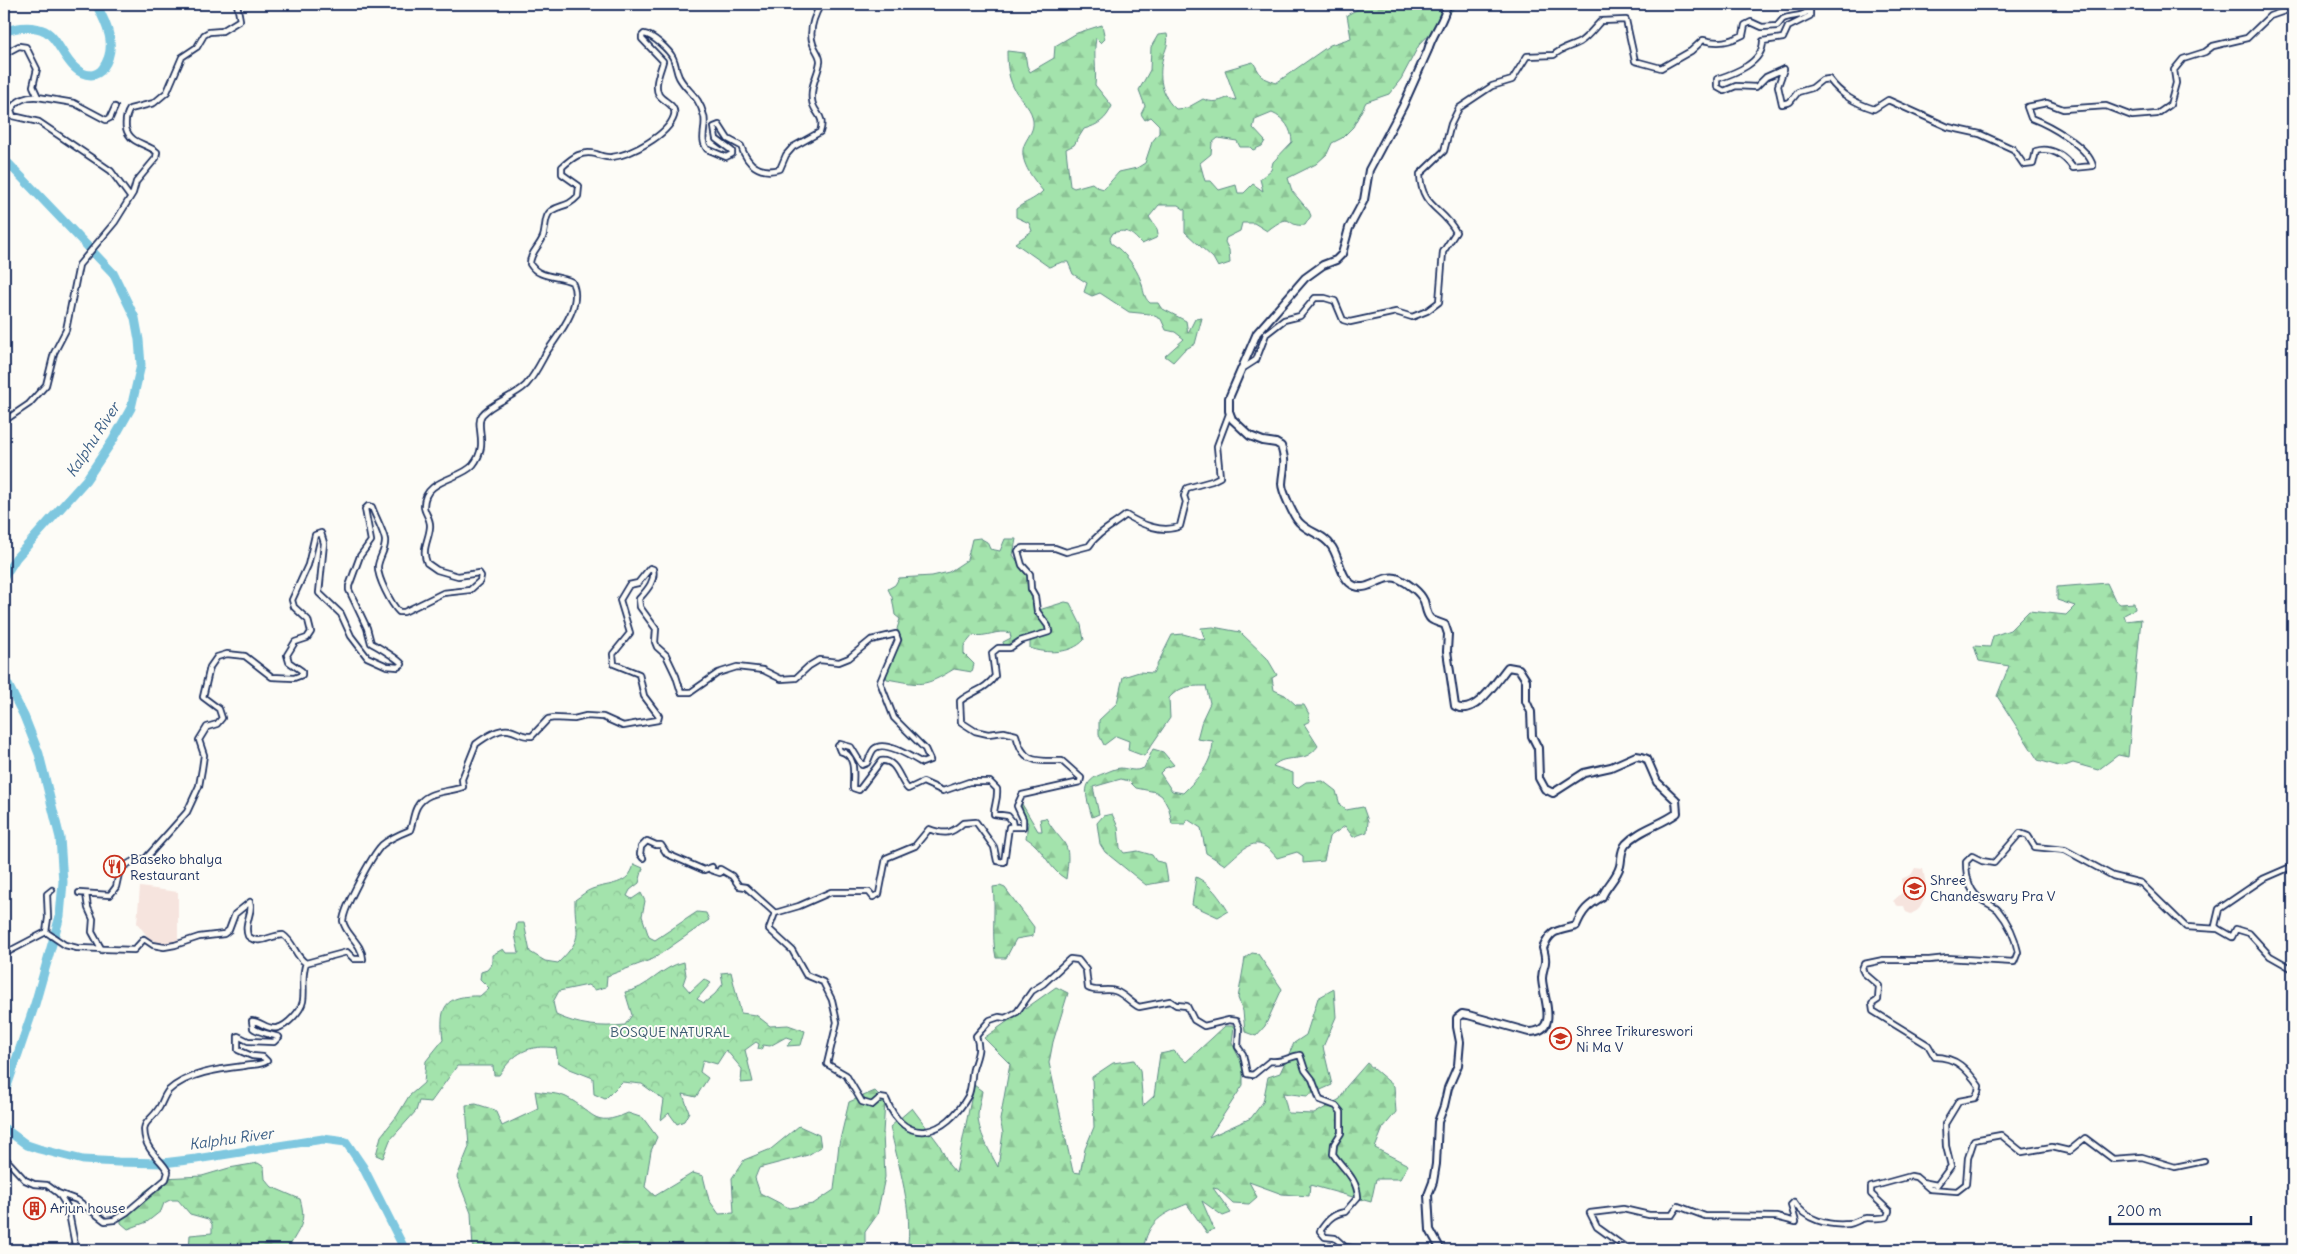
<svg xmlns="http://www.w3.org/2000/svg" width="2297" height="1254" font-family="Delius,sans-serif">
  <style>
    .built { fill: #f6e4de }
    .forest { fill: url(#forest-firs); stroke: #5f8985; fill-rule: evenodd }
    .park { fill: url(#park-crowns); stroke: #5f8985 }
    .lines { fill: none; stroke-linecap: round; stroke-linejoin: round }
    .river { stroke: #7ec7df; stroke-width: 9 }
    .street-casing { stroke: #1b2f5e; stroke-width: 8 }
    .secondary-casing { stroke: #1b2f5e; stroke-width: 10 }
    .street { stroke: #fdfcf7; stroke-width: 4.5 }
    .secondary { stroke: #fdfcf7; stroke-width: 6 }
    .labels { text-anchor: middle; stroke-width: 4; stroke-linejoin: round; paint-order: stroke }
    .poi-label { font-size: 14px; fill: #1b2f5e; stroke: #fdfcf7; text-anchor: start }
    .park-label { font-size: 14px; fill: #3d5c72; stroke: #fdfcf7 }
    .water-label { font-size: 15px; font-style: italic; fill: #395d85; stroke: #fdfcf7 }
  </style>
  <defs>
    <pattern id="forest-firs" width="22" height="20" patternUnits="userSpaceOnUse" patternTransform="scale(1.25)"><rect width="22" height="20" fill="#a3e3ac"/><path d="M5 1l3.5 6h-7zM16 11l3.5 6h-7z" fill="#8cc396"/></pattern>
    <pattern id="park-crowns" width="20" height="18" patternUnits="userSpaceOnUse" patternTransform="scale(1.25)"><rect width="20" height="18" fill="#a3e3ac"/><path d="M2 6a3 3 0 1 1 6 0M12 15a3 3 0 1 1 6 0" fill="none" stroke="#8cc396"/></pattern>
  </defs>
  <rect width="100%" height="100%" fill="#fdfcf7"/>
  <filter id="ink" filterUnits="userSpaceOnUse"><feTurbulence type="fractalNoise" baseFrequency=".02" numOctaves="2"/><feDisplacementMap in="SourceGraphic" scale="10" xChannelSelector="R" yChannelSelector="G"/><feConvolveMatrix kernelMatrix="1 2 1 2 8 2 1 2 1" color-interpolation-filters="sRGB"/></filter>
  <g filter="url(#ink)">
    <!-- built -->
    <path class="built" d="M1915 868 1923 869 1926 885 1925 897 1918 910 1911 914 1906 912 1904 906H1898L1893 901 1903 892 1901 879 1911 875Z
      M140 887 178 892V941L175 944 158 945 154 940 151 941 137 923Z"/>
    <!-- forest -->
    <path class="forest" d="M1367 4H1458L1419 45 1401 79 1389 94 1366 102 1353 127 1342 138 1332 143 1327 154 1316 164 1288 178 1292 191 1309 211 1311 216 1305 225C1284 228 1295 209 1267 231L1254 223H1242L1240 231 1226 238 1225 242 1229 250 1230 263 1218 267 1213 258 1185 232V210L1178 205H1159L1149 217 1157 229 1158 235 1156 238 1142 244C1132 234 1128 228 1113 233L1110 238 1111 243C1124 251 1136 267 1141 281 1144 290 1143 297 1150 303H1158L1161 308 1186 321 1188 333 1195 319 1202 318 1195 344 1184 350 1173 362 1165 356 1184 339 1175 332 1166 330 1161 319 1150 314 1129 312 1100 293 1092 296 1084 292 1087 283 1073 274 1068 262H1062L1049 267 1015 243 1032 231 1029 223 1016 217V209C1026 201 1033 201 1043 191 1033 179 1017 159 1025 143 1029 135 1034 130 1033 121 1032 109 1023 102 1016 92 1008 79 1007 65 1007 51L1025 53 1027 66 1030 72 1054 58 1055 46 1077 33 1102 25 1105 39 1101 43 1096 38C1093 55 1097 69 1095 85L1112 106C1106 120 1098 125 1084 129L1074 145 1066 149 1070 186 1074 188 1092 183 1097 187 1104 189 1119 172 1137 168 1145 163 1152 142 1159 133V125L1151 117 1145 120 1141 114 1145 106 1139 90 1150 70 1151 47 1158 35 1167 34C1169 44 1166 48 1163 57 1158 75 1161 97 1176 109L1187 108 1203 99C1212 103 1218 102 1227 98L1236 100 1225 70 1253 62 1262 77 1276 83 1330 45 1351 38 1347 15ZM1272 113C1284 118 1292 129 1292 142L1273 162 1271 170 1260 179 1263 191 1253 184 1244 193H1238L1236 185 1219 190 1211 181H1205L1200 163 1211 154 1212 143 1218 138 1237 141 1240 147H1250L1253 150 1262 146 1265 141 1253 128 1255 120Z
      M980 538 987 542 990 549 1000 551 1005 539H1016L1013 555 1029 578 1028 589 1034 597V605L1048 627 1046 632 1019 639 1004 647 1003 642 1011 638 1010 633C997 629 986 638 973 635L964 646V654L974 664 972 672 954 669C923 688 921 685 887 679 879 661 893 654 902 640L897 629 900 619 895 615 892 597 888 589 895 585 899 578 932 576 949 572 967 560 972 539Z
      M2107 583 2115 600 2120 604 2134 603 2135 609 2124 615 2126 621 2141 619 2128 757 2118 755 2098 770 2073 763 2062 767 2038 760 1997 696 2009 666 1979 661 1974 646 1990 647 1993 636 2010 630 2029 611 2066 615 2075 606 2057 600V587Z
      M1065 602 1070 603 1081 625 1084 640C1071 654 1047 654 1030 648V639L1051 632 1050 626 1039 610Z
      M1213 627 1240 632 1267 658 1277 675 1272 678 1274 690 1285 695 1296 705H1304L1309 714 1310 721 1304 724 1318 746C1304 766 1287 752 1273 766L1293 773V784L1297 788 1306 782 1323 781 1336 791 1340 805 1346 810 1363 807 1368 821 1367 832 1353 837 1345 826 1329 837 1324 861 1303 863V856L1297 852 1277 858C1256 831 1245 848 1225 865L1206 853 1201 828 1187 819 1185 824H1172L1169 809 1162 796 1156 792 1136 788 1129 781 1121 779 1093 787 1099 814 1092 817C1086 795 1079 781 1105 773 1110 771 1116 768 1121 768 1130 769 1134 772 1144 768L1153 749 1163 752 1174 765 1165 768 1160 773 1172 791 1183 793C1199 777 1212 764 1213 741L1197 739 1202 720 1210 703 1206 686C1190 686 1180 686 1169 698L1170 718 1144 756 1128 750 1129 741 1116 736 1104 745 1099 735V720L1117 703 1123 677 1139 672 1153 673 1172 635 1183 634 1205 640 1201 628Z
      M1022 804 1038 831H1042L1040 819 1046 818C1064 849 1072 837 1066 879 1048 869 1044 848 1026 838L1028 823 1018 808Z
      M1112 814 1118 827 1120 848 1124 853 1138 851 1152 855 1156 861 1165 863 1168 881 1146 885 1105 852 1100 844 1097 823 1103 816Z
      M1196 877C1211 884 1220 898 1228 911L1218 917 1192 905Z
      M1000 886 1005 888 1034 927 1033 936 1016 939 1006 958H996C991 935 996 911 993 887Z
      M1252 953 1258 954 1282 989 1265 1026 1256 1036 1245 1032 1243 1011 1238 998 1245 958Z
      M1056 987 1068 993 1053 1042 1049 1063 1073 1172 1080 1173 1085 1149 1094 1127 1092 1077 1113 1063 1134 1060 1140 1070 1143 1106 1154 1096 1160 1054 1174 1051 1186 1062 1225 1026H1234L1232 1043 1243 1066V1085L1209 1137 1251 1118 1263 1102 1268 1077 1280 1073 1294 1043 1306 1035 1318 998 1334 989 1336 1017 1323 1047 1332 1085 1307 1096 1283 1093 1288 1113 1314 1114 1340 1099 1346 1087 1367 1063 1394 1086 1396 1112 1383 1128 1375 1148 1408 1165 1400 1179H1376L1371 1202 1310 1185 1309 1196 1282 1194 1249 1182 1257 1197 1249 1204 1233 1203 1218 1189 1213 1188 1231 1213 1223 1216 1202 1201 1214 1229 1207 1233 1187 1204C1162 1214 1148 1221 1143 1250H907C914 1213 898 1164 890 1127L912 1108 939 1144 949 1165 956 1173 974 1085 982 1091C981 1099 978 1107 978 1115 977 1130 991 1154 998 1167L1003 1133 1000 1120 1010 1064 984 1038Z
      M535 1091C545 1093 558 1093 566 1097 594 1111 592 1129 628 1113L643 1118 657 1137 651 1151 645 1187 655 1196 693 1173 703 1176 709 1200 719 1214 734 1213 732 1178 744 1160 771 1149 799 1126 819 1135 821 1147 808 1155 759 1168 755 1178 760 1193 789 1208 813 1204 834 1190 839 1144 849 1102 875 1091 885 1102 883 1133 885 1177 877 1215 865 1232V1250H473L471 1213 457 1177 469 1147 466 1105 476 1104 495 1110 502 1126 538 1109Z
      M258 1163 264 1167 265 1179 272 1187 300 1199C308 1226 297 1229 288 1250H189L190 1235 212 1233V1224L208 1219 190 1214 178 1200H170L164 1203 161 1211 147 1222 128 1229 121 1223V1219L141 1204 144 1192 163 1178 202 1176 229 1168Z"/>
    <!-- park -->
    <path class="park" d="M634 864 643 868 639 883 630 890 627 896 632 899 641 893 645 901 642 916 649 937 655 940 697 912 706 913 709 920 653 959 607 976 606 987 595 990 588 985 559 991 553 1002 556 1015C577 1025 601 1028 625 1025L632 1015 625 992C648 989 660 967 684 962L686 975 683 984 690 992 704 979 711 983 697 999 704 1003 715 994 723 984 721 973 731 972 741 1013 756 1015 770 1026 788 1025 805 1031 801 1045 787 1046 792 1039 786 1037 770 1046 763 1045 761 1050 758 1049 759 1044 756 1042 745 1050 753 1082 741 1083 742 1069 726 1050 717 1064 703 1060 700 1072 708 1078 696 1097 683 1094 689 1112 684 1121 677 1124 669 1113 661 1120 664 1100 642 1084 622 1082 605 1099 594 1094 593 1078 570 1069 558 1062 556 1048C528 1044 514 1053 499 1075H494L493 1066H457L431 1102 419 1101 416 1111 390 1140 383 1158 376 1155 381 1136 397 1116 409 1096 424 1083 426 1061 443 1040C439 1007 444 995 480 996L489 988 480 979 481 972 487 970 492 964V955L503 949 506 953H519L515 935 517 923H524L530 952 545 961 558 963C587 934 574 935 575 900 581 896 586 891 592 889 609 883 629 886 634 864Z"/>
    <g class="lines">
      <!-- river -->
      <path class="river" d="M4 32C17 27 31 25 45 31 61 39 67 74 91 75 95 75 101 72 103 68 118 47 107 24 96 4
        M4 162 9 164 113 273 135 318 139 340 141 365 131 408 113 440 86 480 16 558 4 577
        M4 677 24 716 39 754 60 838 63 882 60 916 35 1004 4 1095
        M4 1128 27 1145 39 1149 83 1160 118 1162 163 1163 196 1159 323 1139 346 1142 363 1167 405 1250"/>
      <defs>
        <path id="street" d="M1810 9V16L1788 27 1783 38 1763 41C1763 63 1735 73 1717 79V87L1724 91 1736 86 1756 87 1766 77 1784 69 1778 86 1782 104 1790 102 1798 92 1812 88 1822 80 1829 79C1841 95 1855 103 1874 109L1888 100 1948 127 1980 134 2013 149 2024 165 2033 164 2036 151C2051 146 2065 156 2073 168L2093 166C2088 146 2049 125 2031 118L2027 107 2047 103 2063 109 2106 106 2132 116 2157 114 2170 105 2176 83 2174 70 2183 59 2205 52 2213 46 2247 38 2270 16 2293 8
          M4 54 19 46 26 47 37 69 33 86 38 97
          M115 107 110 118 106 120 74 103 38 97C27 96 16 100 11 110L13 116 39 122 98 162 111 171 130 197
          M1242 369 1256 360 1266 334 1284 320 1300 316 1315 298H1325L1335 301 1343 320 1350 322 1396 312 1412 317 1427 311 1439 302 1443 252 1456 232C1443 207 1421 208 1420 174L1444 151 1451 124 1459 108 1492 86 1512 80 1527 56 1554 55C1561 48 1571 47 1580 42 1589 36 1594 28 1601 21L1626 20 1635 61 1661 68 1691 51 1703 40C1719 44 1729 42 1743 35L1745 25 1751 22 1762 27 1777 26C1779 24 1781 21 1783 19 1792 14 1807 19 1813 4
          M4 421 29 404 46 385 54 353 66 330 79 265 115 222 133 193 136 182 156 158 157 152C146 143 130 144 126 128 125 120 126 115 130 109L154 103 167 92 182 57 197 47 204 35 209 32 222 31 240 20 237 4
          M643 858 640 854 641 847 647 841 656 845H661L667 854 704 870 712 867 711 870 720 873V869L732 876 739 886 746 887 775 913 799 906 831 892H869L873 897 879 894 886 858 915 846 929 829C945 835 951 834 963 823L976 822 994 847 997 861 1004 862 1009 827H1023V819L1017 806 1022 795 1080 782 1081 778 1062 761C1036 761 1023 764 1016 735L1004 732 988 734 975 731 961 722 960 701C972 691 986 690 995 676L992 653 998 648H1010L1020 641 1049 632 1048 626 1037 611 1035 596 1031 589 1030 574 1022 565 1018 551 1023 548H1055L1066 552 1089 546C1098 532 1113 526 1126 515 1140 524 1163 534 1180 526L1186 502 1184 496 1187 488 1212 481 1220 477 1217 446 1229 414
          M79 893 110 895 116 887 120 869 131 862 146 858 187 812 199 786 202 769 204 755 199 740 207 727 217 724 222 718 219 709 203 697 210 667 217 657 227 654 245 656 272 677 294 678 302 675V671L289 662 287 655 295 642 307 638 311 632 308 620 294 607 292 600 308 565 315 535 321 533 324 543 319 593 341 614 351 636 367 657 387 666 398 667 402 664C400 660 377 646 371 643L367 628 349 590V586L360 556 371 541 365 509 368 506 372 507C375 516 384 532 385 540 386 550 379 557 378 566 377 577 391 604 399 612H404L443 593 470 590 480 581 481 576 479 573 458 576 437 570 427 563C421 549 429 540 430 527 431 518 424 513 424 506 424 479 460 480 473 465 490 444 474 426 482 415 491 403 514 397 526 385 534 376 540 364 546 353 558 335 584 305 572 282 558 275 539 279 530 264 530 253 539 247 543 237 546 229 544 216 551 211 561 204 567 208 578 196L579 186 562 174V167C573 157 582 150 596 154 601 156 606 158 612 157 631 155 668 135 674 116 677 105 664 102 659 95 653 85 661 70 663 61L642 39V36L644 34C653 35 669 50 673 58 676 64 676 71 679 77 687 92 699 95 704 116 707 127 699 139 707 149L726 157 732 154V151L716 139 714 127 719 125 728 139 741 146C747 164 759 175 780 169L786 155 793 147 820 132C826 114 813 114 812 100 810 86 818 75 820 62 821 56 815 50 813 44 808 30 814 16 821 4
          M86 894 88 908 93 919 92 932 102 950
          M775 913 769 929 792 950 806 975 823 982 832 1000 837 1022 827 1064 846 1075 862 1102 872 1105 880 1098 886 1099C906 1149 946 1135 968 1096 972 1089 971 1077 973 1069 977 1055 981 1050 976 1036L990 1020 999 1017 1005 1018 1017 1012 1032 991 1043 984 1070 959 1078 960 1086 970 1088 988C1097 993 1106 988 1115 991 1124 994 1131 1003 1139 1007L1170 1001 1176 1005 1187 1006 1194 1020 1204 1026 1229 1020 1236 1021 1239 1028 1238 1047 1243 1054 1247 1074 1253 1075 1270 1061C1282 1063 1288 1057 1300 1055L1305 1070 1312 1079 1320 1100 1336 1106 1341 1112V1133L1334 1144 1333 1154C1343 1169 1357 1178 1358 1197L1345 1212C1332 1214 1327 1221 1320 1231L1325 1237 1335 1238 1345 1247 1366 1250
          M2218 929 2215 926 2219 909 2263 879 2293 866
          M46 932 65 945 77 948 134 950 144 939 153 945 164 947 175 945 199 937 224 934 229 930 235 914 250 902C254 912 243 922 248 936 259 946 270 935 283 935 294 942 295 957 306 963
          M4 954 46 932 48 918 47 894 52 890
          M4 1157 25 1180 34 1184 47 1185 58 1193 77 1200 105 1221 114 1220 127 1212 166 1179 168 1172C162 1160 150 1154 146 1141 140 1120 150 1123 159 1108 162 1103 164 1096 168 1091 187 1073 219 1069 244 1066 252 1064 260 1066 267 1061L263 1057 252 1056 238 1050V1036L248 1041 274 1042 279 1037C270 1034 259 1033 253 1028L252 1021C261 1021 266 1030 277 1028 287 1026 301 1011 303 1001 305 988 301 976 306 963L347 952 354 959H363C362 943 345 934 343 921 344 907 372 855 382 845 390 838 400 834 410 830 413 823 413 814 417 807 426 790 447 793 463 787L462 779 476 744C484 738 499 728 509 730 518 732 523 737 532 736L548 719 554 718 574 719 586 716 603 717 623 726 658 720 659 716 644 696 639 674 614 664 613 654 630 633 620 600 629 585 638 583 650 568 653 569C656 581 646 591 639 599L640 607 656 629 655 642 657 647 666 655 676 676 681 692H691L718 673 737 667 763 670 781 679 796 678 809 666 819 660 839 662 849 658 871 640 896 634 898 640 880 682 894 718 925 749 930 760 922 763C913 758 884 739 874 749 871 752 869 759 867 763L862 765 851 747 840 744 838 746 840 751C857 755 853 774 853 788L859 790 881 761C897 759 899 780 908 789L923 782 943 791 969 782H990L997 789C998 800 994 805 994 814L1008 816 1012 821 1013 827
          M1922 1182 1937 1185 1951 1166 1946 1146 1945 1124 1959 1101 1975 1098 1978 1092 1979 1086C1967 1069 1956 1057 1935 1057L1928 1045 1873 1011 1872 1004 1878 1000 1879 986 1864 973 1862 969 1864 964 1883 960H1929L1947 958 2014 962 2018 952C2015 937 2008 922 1998 910 1994 906 1987 903 1982 900 1969 892 1966 876 1966 862L1972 856 1982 861 1994 863 2020 833 2028 836 2035 847 2065 850 2113 876 2141 883 2186 927 2218 929 2232 937 2236 929 2249 933 2270 956 2293 969
          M59 1194 68 1208 76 1250
          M1629 1250 1597 1227 1590 1213 1623 1209 1649 1215H1672L1678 1206 1705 1216 1776 1217 1796 1222 1791 1205 1794 1202C1805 1220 1828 1226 1849 1224 1855 1223 1861 1218 1867 1218 1874 1218 1880 1219 1887 1217L1889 1211 1871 1194V1187L1911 1176 1916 1177 1930 1189 1957 1191 1966 1184 1968 1158 1974 1140 2001 1135 2022 1152 2052 1147 2069 1151 2085 1138 2113 1159 2142 1157 2175 1167 2204 1161"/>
        <path id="secondary" d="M1441 1250 1430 1230 1428 1195 1433 1182 1436 1164 1438 1122 1444 1106 1448 1088 1458 1065 1460 1042 1457 1027V1018L1462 1014 1468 1015 1529 1032C1561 1032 1542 996 1542 978 1543 963 1548 966 1543 948 1552 928 1557 932 1576 926 1582 911 1588 905 1602 897 1606 886 1617 878 1620 866 1622 858 1620 851 1626 844 1640 829 1661 825 1677 813L1676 800 1657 782 1647 759 1642 757 1636 756 1611 767 1584 773 1553 793 1545 789 1539 778 1538 748 1532 736 1531 712 1526 701V680L1519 669 1508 667C1497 680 1475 718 1455 706L1447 651 1448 634 1445 625C1441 623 1435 622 1431 619 1426 615 1426 607 1424 601 1420 592 1408 583 1399 579 1384 572 1370 592 1355 586 1341 581 1340 559 1332 547 1324 534 1309 533 1299 522 1294 517 1282 491 1282 484 1283 467 1287 465 1281 446L1276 443 1263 441 1250 436 1232 419 1229 411V398L1257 333 1305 278 1323 265 1336 260 1342 254 1349 228 1364 200 1369 170 1403 106 1428 50C1432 33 1445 21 1447 4"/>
      </defs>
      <!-- street casing -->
      <use href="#street" class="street-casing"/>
      <!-- secondary casing -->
      <use href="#secondary" class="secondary-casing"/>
      <!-- street -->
      <use href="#street" class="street"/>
      <!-- secondary -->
      <use href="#secondary" class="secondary"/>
    </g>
  </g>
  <!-- icons -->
  <defs>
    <symbol id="restaurant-ring" viewBox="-11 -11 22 22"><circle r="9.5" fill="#fdfcf7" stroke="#c8321e" stroke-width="1.5"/><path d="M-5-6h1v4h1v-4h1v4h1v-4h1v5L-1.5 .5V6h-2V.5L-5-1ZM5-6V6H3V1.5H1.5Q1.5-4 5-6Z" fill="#c8321e"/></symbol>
    <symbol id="school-ring" viewBox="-11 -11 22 22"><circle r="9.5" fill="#fdfcf7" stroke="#c8321e" stroke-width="1.5"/><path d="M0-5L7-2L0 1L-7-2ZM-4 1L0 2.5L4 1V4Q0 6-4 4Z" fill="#c8321e"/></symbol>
    <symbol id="building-ring" viewBox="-11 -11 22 22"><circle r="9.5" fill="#fdfcf7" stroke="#c8321e" stroke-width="1.5"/><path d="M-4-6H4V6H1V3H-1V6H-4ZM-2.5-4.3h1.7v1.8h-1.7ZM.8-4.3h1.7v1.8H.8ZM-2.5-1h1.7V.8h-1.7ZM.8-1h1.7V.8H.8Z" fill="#c8321e"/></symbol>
  </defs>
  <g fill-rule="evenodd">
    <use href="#restaurant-ring" x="102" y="854" width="25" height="25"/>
    <use href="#school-ring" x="1902" y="876" width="25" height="25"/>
    <use href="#school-ring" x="1548" y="1026" width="25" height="25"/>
    <use href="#building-ring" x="22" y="1196" width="25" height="25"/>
  </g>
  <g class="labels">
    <!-- poi labels -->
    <g class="poi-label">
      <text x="130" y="864">Baseko bhalya<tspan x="130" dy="16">Restaurant</tspan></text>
      <text x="1930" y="885">Shree<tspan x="1930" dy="16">Chandeswary Pra V</tspan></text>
      <text x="1576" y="1036">Shree Trikureswori<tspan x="1576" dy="16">Ni Ma V</tspan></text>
      <text x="50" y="1213">Arjun house</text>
    </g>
    <!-- park labels -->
    <g class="park-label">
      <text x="670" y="1037">BOSQUE NATURAL</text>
    </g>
    <!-- water labels -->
    <g class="water-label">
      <text transform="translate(93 440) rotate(-57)" y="5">Kalphu River</text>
      <text transform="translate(231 1139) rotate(-8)" y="5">Kalphu River</text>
    </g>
  </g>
  <!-- margin -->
  <rect width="2297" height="1254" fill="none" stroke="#fdfcf7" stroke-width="20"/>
  <rect x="10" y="10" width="2277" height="1234" fill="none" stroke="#1b2f5e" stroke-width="2" filter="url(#ink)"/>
  <!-- scale -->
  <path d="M2110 1216v8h141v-8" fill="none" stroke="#1b2f5e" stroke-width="2.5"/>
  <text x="2117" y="1216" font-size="15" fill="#1b2f5e" stroke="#fdfcf7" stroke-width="4" paint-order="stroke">200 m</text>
</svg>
